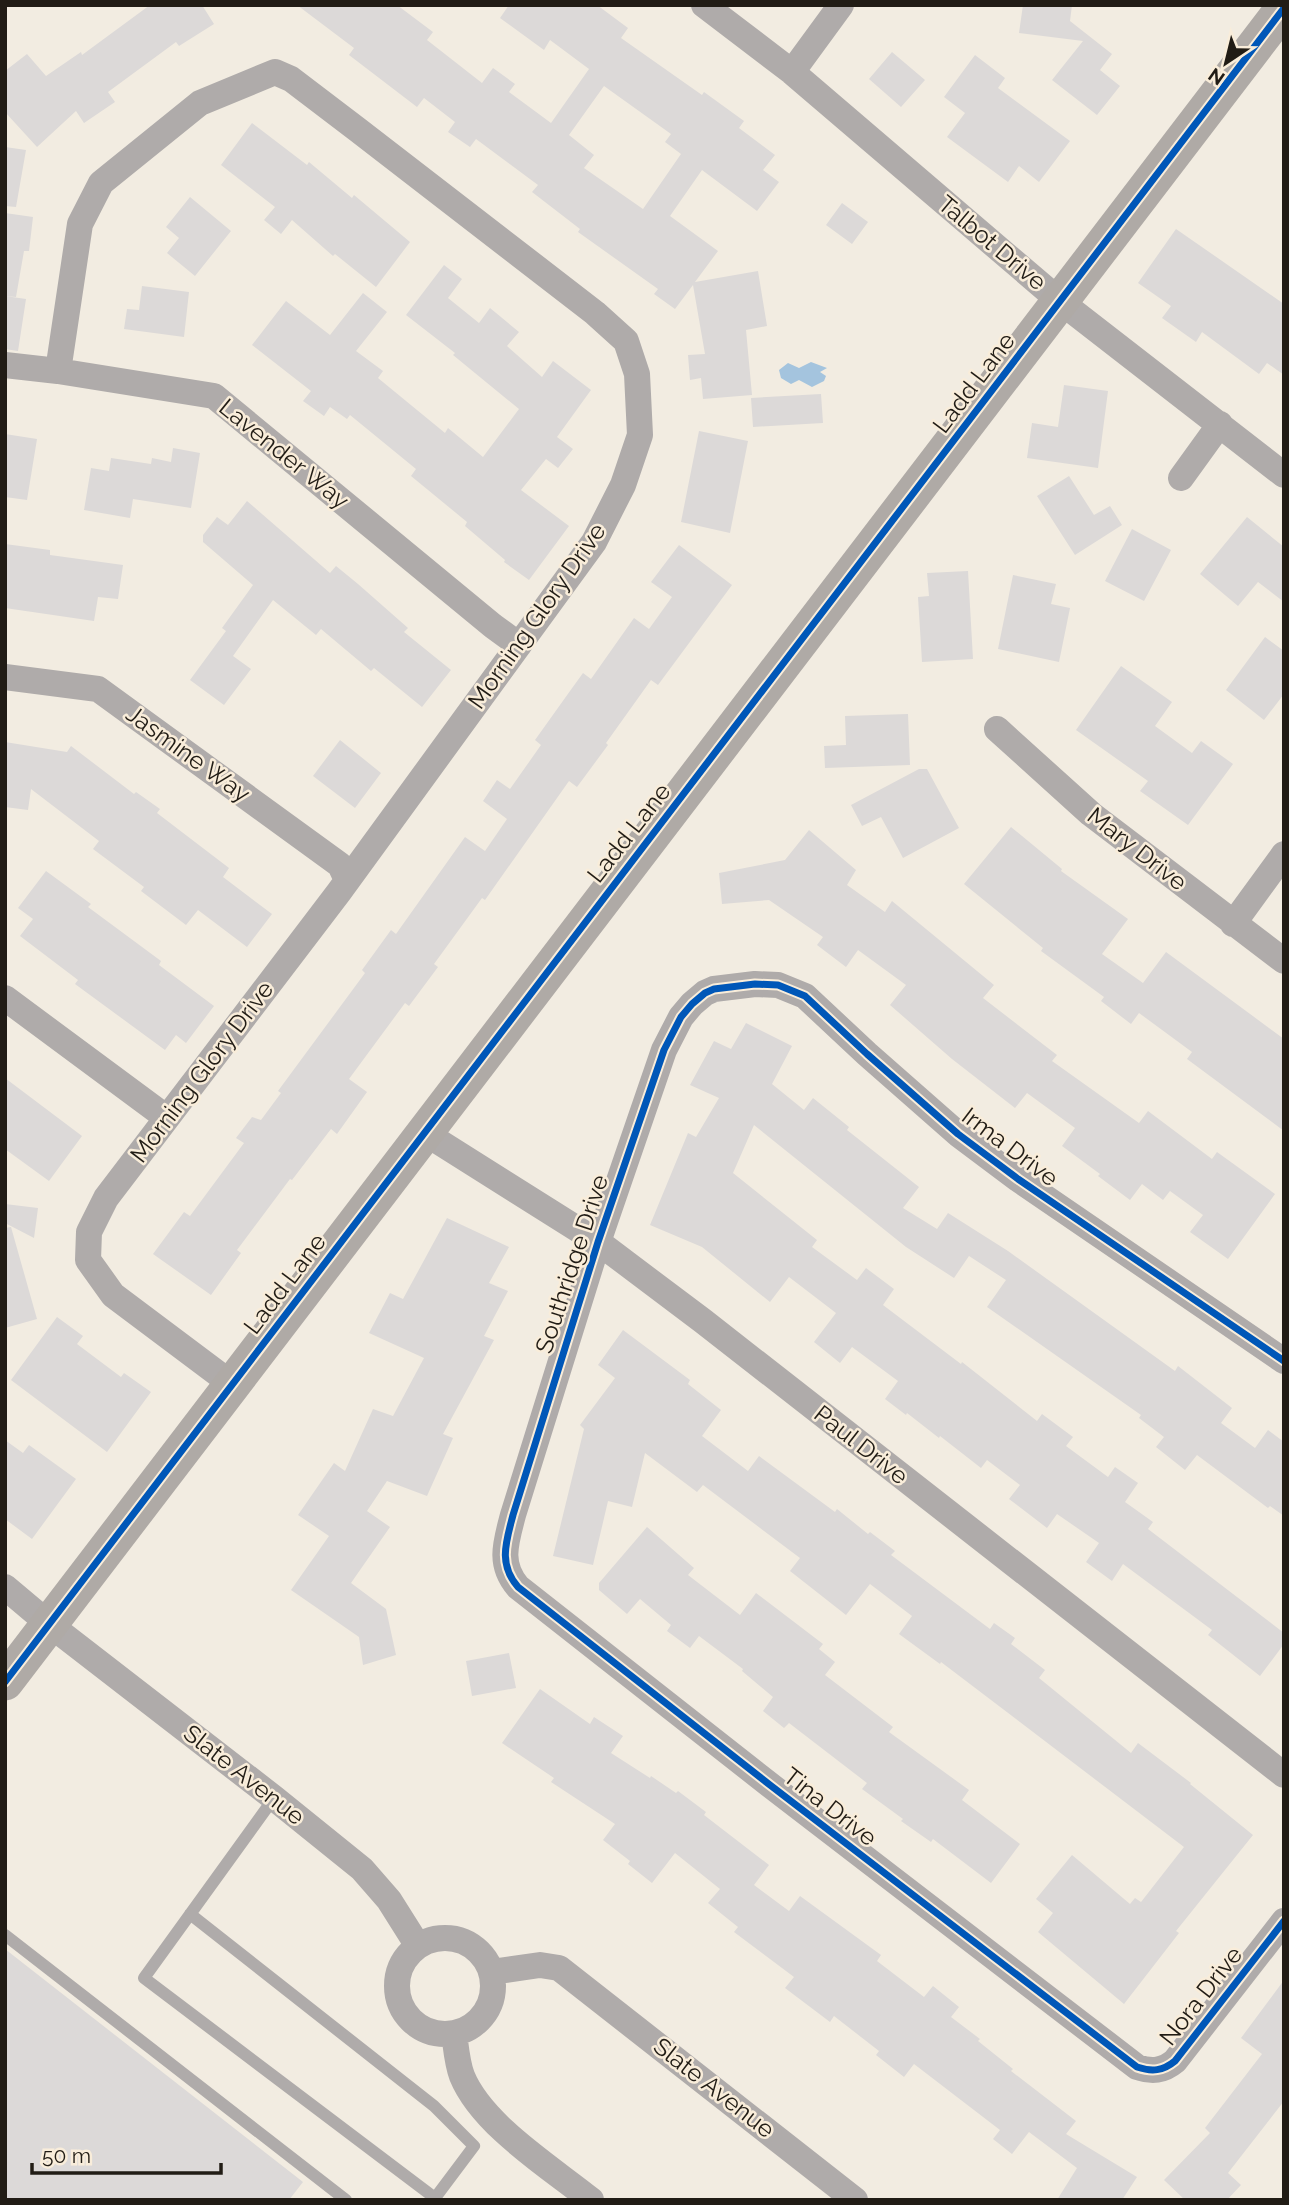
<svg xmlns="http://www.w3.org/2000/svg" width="1289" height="2205" font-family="Raleway,sans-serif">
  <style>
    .water { fill: #a4c4de }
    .building { fill: #dcd9d8; fill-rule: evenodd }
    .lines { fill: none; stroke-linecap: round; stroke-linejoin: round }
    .lane { stroke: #afabaa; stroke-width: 12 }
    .street { stroke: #afabaa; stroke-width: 26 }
    .secondary { stroke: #afaaa6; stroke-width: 37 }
    .cycleway-casing { stroke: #f9edda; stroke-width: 11 }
    .cycleway { stroke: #0057b8; stroke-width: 7 }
    .labels { text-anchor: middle; stroke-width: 5; stroke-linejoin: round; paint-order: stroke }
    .street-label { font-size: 24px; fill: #211c15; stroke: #f9edda }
  </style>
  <rect width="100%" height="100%" fill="#f2ece1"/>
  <!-- water -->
  <path class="water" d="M811 362 827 368 820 372 826 376 824 381 812 387 799 380 791 384 781 378 779 370 788 363 799 368Z"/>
  <!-- building -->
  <path class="building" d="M150 5H202L214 24 179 46 176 42 108 92 115 102 84 123 76 111 37 147 5 112V71L27 54 46 76 81 52 82 55Z
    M297 5H397L433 32 427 40 482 83 493 68 515 84 509 92 551 123 589 69 550 40 544 50 500 18 509 5H597L628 28 621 38 702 95 704 92 744 121 739 128 775 155 763 170 779 182 757 211 702 170 670 216 718 251 695 282 758 271 767 326 746 330 752 395 703 399 701 378 690 380 688 355 705 354 693 285 675 309 654 294 658 289 578 232 580 229 532 192 538 185 476 139 470 147 448 132 455 122 424 98 417 107 349 55 354 48ZM604 86 671 134 665 142 681 154 643 209 584 168 594 155 569 135Z
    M1023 5H1072L1070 21 1112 54 1100 70 1120 86 1097 115 1052 80 1083 41 1019 33Z
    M892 52 925 80 901 107 869 79Z
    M975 55 1005 78 998 88 1070 141 1039 182 1019 166 1008 182 947 137 965 113 944 97Z
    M252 123 307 165 309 162 352 198 354 195 410 242 376 287 335 254 333 256 292 220 281 234 264 220 275 207 221 165Z
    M5 147 26 150 16 207 5 206Z
    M190 197 231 231 195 276 167 253 179 238 166 227Z
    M842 203 868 222 852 244 826 225Z
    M5 213 33 217 29 251H24L16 297 5 296Z
    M1176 229 1284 304V375L1267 363 1259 374 1202 332 1196 342 1162 318 1171 306 1138 283Z
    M444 265 462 279 448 298 479 323 490 308 519 332 507 346 542 377 553 361 591 390 557 437 573 449 558 468 546 459 521 490 569 526 529 580 504 562 505 560 465 526 467 522 411 476 416 469 350 415 347 419 330 407 324 416 303 401 311 391 252 345 286 301 330 335 363 293 387 312 356 351 383 371 378 378 445 433 448 428 483 457 519 409 453 355 455 353 406 315Z
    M142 286 189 292 184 337 124 329 127 309 139 310Z
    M5 296 26 299 18 351 5 349Z
    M1064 385 1108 391 1098 468 1027 458 1032 423 1058 427Z
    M821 394 823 423 753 427 751 398Z
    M699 431 748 441 730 533 681 522Z
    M5 434 37 439 27 500 5 497Z
    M173 448 200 453 191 508 133 499 130 518 84 510 91 468 109 471 111 458 151 464 152 458 171 462Z
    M1069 476 1094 515 1110 506 1122 525 1075 555 1037 496Z
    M247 501 330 573 336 566 358 584 408 628 404 632 451 670 422 707 374 668 371 671 321 629 316 635 273 600 233 656 251 669 224 705 190 680 226 631 222 628 253 585 203 542V535L217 517 228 525Z
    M1247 517 1284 547V602L1258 582 1238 606 1200 574Z
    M1132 529 1171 550 1144 601 1105 581Z
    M5 544 50 550V555L123 565 118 599 98 597 94 621 5 608Z
    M679 545 732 585 658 685 651 680 606 743 608 745 577 787 569 781 485 900 482 898 434 964 438 967 409 1006 405 1003 349 1079 367 1092 337 1134 331 1129 292 1180 290 1179 237 1250 241 1253 211 1295 153 1254 184 1212 190 1216 244 1143 236 1138 252 1117 261 1120 281 1093 278 1091 365 973 362 970 391 930 396 934 465 837 485 851 507 819 483 801 497 780 510 789 541 745 535 740 570 691 583 673 591 679 634 618 649 629 672 597 651 582Z
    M968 571 973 659 922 662 918 597 929 596 927 573Z
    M1013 575 1056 584 1051 604 1070 608 1059 662 998 649Z
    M1265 637 1284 651V694L1264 720 1226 690Z
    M1121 666 1172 702 1155 726 1192 753 1201 741 1233 764 1188 825 1140 791 1148 781 1076 730Z
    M908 714 910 765 825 768 824 746 846 745 845 716Z
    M340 740 381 773 355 808 313 776Z
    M5 742 67 752 71 746 134 794 136 792 160 809 157 813 229 868 223 877 272 914 247 947 198 910 186 925 141 891 144 887 93 849 99 841 31 789 28 810 5 807Z
    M919 769H927L959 828 903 858 881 817 862 826 851 805Z
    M1011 827 1062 869 1061 871 1128 919 1102 954 1143 983 1166 952 1284 1039V1131L1187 1059 1192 1052 1139 1013 1131 1024 1101 1001 1104 997 1041 951 1043 948 964 884Z
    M809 830 856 870 847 885 885 912 892 901 994 985 983 998 1057 1055 1052 1061 1139 1123 1148 1111 1212 1159 1217 1152 1275 1194 1228 1259 1190 1232 1203 1215 1170 1191 1163 1200 1142 1184 1130 1200 1098 1176 1100 1174 1062 1146 1075 1128 1027 1093 1015 1108 952 1059 890 1005 906 985 858 950 846 967 817 945 823 937 769 900 722 904 719 873 785 860Z
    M46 871 91 904 88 907 161 961 159 965 214 1006 186 1043 176 1035 165 1050 75 984 78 980 20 936 33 919 18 908Z
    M746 1023 792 1046 772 1084 804 1110 813 1098 849 1127 847 1130 919 1187 903 1208 937 1229 948 1213 1008 1251 1175 1371 1178 1366 1232 1408 1221 1423 1255 1448 1268 1430 1284 1442V1516L1270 1506 1268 1508 1197 1455 1185 1470 1156 1447 1164 1437 1139 1418 1141 1415 987 1307 1006 1280 969 1256 954 1278 906 1247 754 1125 733 1173 817 1240 812 1247 857 1280 866 1268 894 1289 883 1305 961 1364 962 1362 1037 1421 1042 1414 1073 1437 1066 1446 1108 1477 1115 1467 1138 1483 1125 1502 1153 1522 1148 1529 1284 1633V1644L1260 1676 1208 1635 1212 1630 1123 1564 1112 1581 1086 1562 1099 1543 1057 1514 1047 1528 1009 1499 1020 1485 987 1460 981 1468 940 1436 939 1438 907 1413 906 1415 885 1399 898 1381 852 1347 840 1363 814 1342 836 1313 789 1277 770 1302 702 1247 650 1225 688 1133 696 1137 719 1098 690 1085 714 1041 731 1049Z
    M5 1078 82 1136 49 1181 5 1149Z
    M5 1204 38 1208 34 1238 5 1223Z
    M447 1218 509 1247 489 1283 508 1291 484 1336 494 1340 443 1434 453 1438 427 1496 387 1481 367 1511 390 1527 351 1583 386 1609 396 1655 363 1665 359 1637 291 1590 329 1536 298 1515 334 1463 345 1471 373 1409 393 1416 424 1358 369 1333 390 1293 403 1299Z
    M11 1227 37 1319 5 1328V1228Z
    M57 1317 83 1336 77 1344 121 1377 124 1373 151 1392 107 1452 11 1380Z
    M623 1330 690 1380 688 1384 721 1410 702 1436 748 1471 759 1456 835 1512 837 1509 868 1534 870 1532 895 1551 891 1555 990 1629 994 1623 1015 1638 1011 1644 1045 1670 1039 1678 1131 1753 1138 1743 1191 1783 1190 1784 1253 1835 1176 1931 1179 1933 1124 2004 1038 1932 1053 1913 1036 1899 1072 1855 1130 1904 1135 1898 1141 1902 1184 1847 941 1662 940 1664 899 1634 912 1616 870 1584 846 1615 790 1571 800 1558 703 1485 697 1492 645 1453 632 1507 608 1501 593 1565 553 1556 584 1429 580 1425 615 1378 598 1365Z
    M5 1440 23 1453 29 1445 76 1479 32 1539 5 1519Z
    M647 1527 694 1568 688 1575 740 1615 756 1593 823 1644 819 1649 835 1662 825 1675 893 1727 889 1732 969 1790 962 1800 1020 1844 991 1883 933 1839 931 1842 901 1821 903 1819 862 1789 867 1783 789 1723 784 1728 763 1711 773 1697 742 1671 743 1669 699 1636 690 1648 667 1631 671 1625 640 1599 627 1614 599 1590V1583Z
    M509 1653 516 1688 472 1696 466 1661Z
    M540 1689 590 1724 594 1717 623 1736 611 1753 650 1778 651 1776 676 1793 678 1791 706 1812 704 1815 769 1865 754 1885 789 1911 800 1896 881 1955 877 1961 924 1997 933 1986 959 2007 951 2017 980 2039 978 2041 1013 2069 1011 2071 1076 2121 1066 2134 1137 2177 1122 2200H1057L1077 2168 1029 2132 1012 2154 993 2139 1000 2130 914 2064 904 2077 876 2055 879 2051 834 2016 830 2022 785 1988 794 1977 734 1932 738 1927 708 1903 720 1889 675 1853 652 1883 628 1864 630 1861 603 1840 615 1824 551 1782 554 1778 502 1743Z
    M5 1949 303 2182 289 2200H5Z
    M1284 1980V2101L1228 2173 1241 2185 1227 2200H1185L1164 2180 1210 2133 1205 2128 1262 2054 1241 2038Z"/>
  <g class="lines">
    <!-- lane -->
    <path class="lane" d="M190 1914 434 2106 474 2146 435 2198 144 1978 274 1798
      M5 1935 346 2200"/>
    <!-- street -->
    <path class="street" d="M704 5 792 72 1061 302 1284 475
      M792 72 841 5
      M5 365 58 371 214 396 493 626 519 645
      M58 371 80 224 101 183 200 103 275 72 291 79 358 130 595 313 626 341 637 374 640 435 623 485 594 542 339 892 106 1198 89 1232 88 1260 113 1295 233 1385
      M1181 478 1220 424
      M5 677 98 689 340 865 347 880
      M997 729 1091 814 1284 961
      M1233 924 1284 854
      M5 998 167 1118
      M425 1133 598 1242 703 1321 1284 1775
      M1284 1361 1018 1179 958 1134 867 1054 805 996 778 985 755 984 714 989 705 993 692 1004 681 1017 664 1050 598 1242 513 1515C506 1542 498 1564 518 1587L770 1785 1137 2067C1152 2072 1163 2071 1175 2061L1284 1921
      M5 1587 49 1624 274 1798 362 1869 389 1900 418 1946
      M397 1986a48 48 0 1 1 96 0a48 48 0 1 1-96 0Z
      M491 1972 540 1965 559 1968 855 2200
      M454 2033C456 2047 457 2063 462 2076 482 2125 550 2167 591 2200"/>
    <!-- secondary -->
    <path class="secondary" d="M5 1682 1284 8"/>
    <defs>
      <path id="cycleway" d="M1284 1361 1018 1179 958 1134 867 1054 805 996 778 985 755 984 714 989 705 993 692 1004 681 1017 664 1050 598 1242 513 1515C506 1542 498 1564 518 1587L770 1785 1137 2067C1152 2072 1163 2071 1175 2061L1284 1921
        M5 1682 1284 8"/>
    </defs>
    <!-- cycleway casing -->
    <use href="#cycleway" class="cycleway-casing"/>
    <!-- cycleway -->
    <use href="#cycleway" class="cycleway"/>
  </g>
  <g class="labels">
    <!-- street labels -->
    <g class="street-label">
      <text transform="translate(992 243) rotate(40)" y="8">Talbot Drive</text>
      <text transform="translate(974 383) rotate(-53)" y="8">Ladd Lane</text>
      <text transform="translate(284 454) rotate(39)" y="8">Lavender Way</text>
      <text transform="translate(537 616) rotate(-55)" y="8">Morning Glory Drive</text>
      <text transform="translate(188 754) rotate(36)" y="8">Jasmine Way</text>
      <text transform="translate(629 833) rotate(-52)" y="8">Ladd Lane</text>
      <text transform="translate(1137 849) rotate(38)" y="8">Mary Drive</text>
      <text transform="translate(202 1072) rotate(-53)" y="8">Morning Glory Drive</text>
      <text transform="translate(1010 1147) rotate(37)" y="8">Irma Drive</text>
      <text transform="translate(572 1264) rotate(-72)" y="8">Southridge Drive</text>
      <text transform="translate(285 1284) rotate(-53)" y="8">Ladd Lane</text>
      <text transform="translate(861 1445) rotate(38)" y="8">Paul Drive</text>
      <text transform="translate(244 1775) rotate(38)" y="8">Slate Avenue</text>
      <text transform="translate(830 1807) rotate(38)" y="8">Tina Drive</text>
      <text transform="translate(1201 1996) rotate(-52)" y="8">Nora Drive</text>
      <text transform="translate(714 2088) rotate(38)" y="8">Slate Avenue</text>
    </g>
  </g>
  <!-- border -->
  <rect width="1289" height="2205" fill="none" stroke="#211c15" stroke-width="14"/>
  <!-- north arrow -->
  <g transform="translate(1226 63) rotate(215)" stroke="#f9edda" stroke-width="5" paint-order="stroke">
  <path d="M0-5L12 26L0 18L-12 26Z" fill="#211c15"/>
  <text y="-10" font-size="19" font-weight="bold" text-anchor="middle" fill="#211c15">N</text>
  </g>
  <!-- scale -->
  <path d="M32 2163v10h189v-10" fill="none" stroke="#211c15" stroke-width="3.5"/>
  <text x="42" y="2163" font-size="21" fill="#211c15" stroke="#f9edda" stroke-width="5" paint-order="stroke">50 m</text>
</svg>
